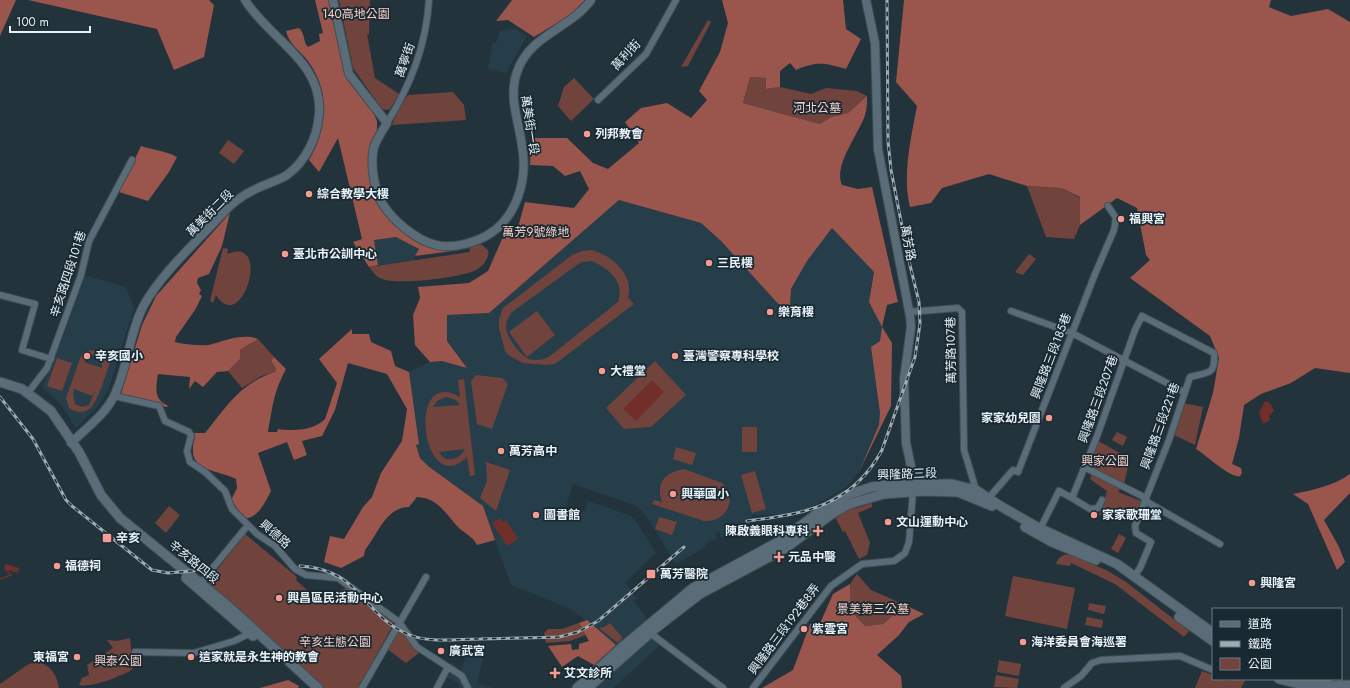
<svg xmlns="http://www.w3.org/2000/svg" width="1350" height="688" font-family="Jost,'Noto Sans TC',sans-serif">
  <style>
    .built { fill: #263e4a }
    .green { fill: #70433d; fill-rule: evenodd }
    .forest { fill: #9a554c }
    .water { fill: #703029 }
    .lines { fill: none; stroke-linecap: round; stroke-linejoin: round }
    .stream { stroke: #703029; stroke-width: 1.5 }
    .minor-casing { stroke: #404f56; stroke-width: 8 }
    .tertiary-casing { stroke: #404f56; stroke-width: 10 }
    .secondary-casing { stroke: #404f56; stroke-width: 11 }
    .minor { stroke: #5a6c77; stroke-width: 6 }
    .tertiary { stroke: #5a6c77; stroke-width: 8 }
    .secondary { stroke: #5a6c77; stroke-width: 9 }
    .rail-casing { stroke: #a0acb3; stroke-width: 3 }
    .rail { stroke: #192932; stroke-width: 1.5; stroke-dasharray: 4.5; stroke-linecap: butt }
    .poi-dot { fill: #f59c90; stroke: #192932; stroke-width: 1.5 }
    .labels { text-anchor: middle; stroke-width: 3.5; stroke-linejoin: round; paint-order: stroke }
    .park-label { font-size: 12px; fill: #fbd1ca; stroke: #192932 }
    .street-label { font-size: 12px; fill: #e8f2f8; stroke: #192932 }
    .poi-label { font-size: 12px; font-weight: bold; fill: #e8f2f8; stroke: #192932; text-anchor: start }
  </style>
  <rect width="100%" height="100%" fill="#23333c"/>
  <!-- built -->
  <path class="built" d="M514 28 527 36 506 73 488 69 493 42 496 43 500 31Z
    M619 200 701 223 790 306 791 289 807 261 832 228 874 272 869 302 892 343 891 406 859 472 846 487 816 505 792 514 752 515 754 522 722 538 719 532 715 534 717 538 706 543 707 546 676 564 645 514 637 506 573 484 565 510H567L574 517 581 511 585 512 588 501 629 515 635 520 656 553 625 583 636 597 641 598 633 600 647 619 616 645 573 610 511 585 483 506 428 466 420 458 416 444H419L409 372 430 362 442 361 467 367 447 341V315L489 313Z
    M396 237 419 249 415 256V260L378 265 374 240Z
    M84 275 126 287 134 308 108 391 98 406 76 428 60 403 42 387 66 330Z
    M650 636 659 646 613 688H597Z
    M467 652 483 658 477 684 494 688H459V684L447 677 451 662 461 671Z"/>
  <!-- green -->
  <path class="green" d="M339 0H370L369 34H367L375 78 399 94 390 109 387 110 382 109 353 68Z
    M708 20 711 22 688 66 681 67Z
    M750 77 766 78V89L780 87 811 94 826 88 857 91 867 96 848 113 831 117 820 124 743 103Z
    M574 78 594 99 571 121 558 106 564 87Z
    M453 92 464 105 466 120 392 125 397 111 408 95Z
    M228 140 244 151 234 164 219 153Z
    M1027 186 1061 188 1080 198V225L1074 239 1046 237Z
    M481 244 488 250C490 258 482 268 474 271 457 278 399 285 382 279 376 277 373 272 369 267L470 252 469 247Z
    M223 248 228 249 227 254C273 234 242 337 216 295L213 303 210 301Z
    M591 250C610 254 635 275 628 297L634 304 555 364 546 365 523 363 508 355 505 351 499 328V319L503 308 572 255 582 251ZM592 261C609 269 625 281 618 302L550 356C544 360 536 361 529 359 520 355 505 336 506 326 506 320 509 317 512 312L581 262Z
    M1029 254 1036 259 1023 275 1015 272Z
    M537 311 555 335 527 357 509 332Z
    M258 339 274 357 271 361 276 369 275 372 261 376 242 388 228 371 240 359V350Z
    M92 350 100 353 105 360 107 355 112 357C107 369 99 402 89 409 83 414 75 412 69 408L66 398 81 356 84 352ZM93 355 98 356 102 365V368L84 362 89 356ZM74 389 92 396 95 391 89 405 82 407 75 404 73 394Z
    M57 358 72 363 62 391 47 386Z
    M655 361 686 395 651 427 624 429 606 408Z
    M476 375 502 378 508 384 492 429 477 424 471 381Z
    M464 379 475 475 470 476 467 457C422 501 405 365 460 397L458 380ZM446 397 456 400 460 405 433 407 437 401ZM465 449C460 460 445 464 439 452Z
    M1183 403 1203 407 1195 445 1174 435Z
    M742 427H757V452H742Z
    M1117 432 1127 437 1123 446 1112 440Z
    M1098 441 1120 453 1119 457 1129 462 1124 484 1088 467Z
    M676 447 696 453 692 465 673 459Z
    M486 462 510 470 496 511 480 498 487 481Z
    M684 469 722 483C739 498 726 523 704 521L652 504 654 500 662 502C655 482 666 472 684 469Z
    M755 471 766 509 752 513 741 475Z
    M1092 473 1113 483 1120 489 1118 492 1141 501 1134 521 1130 518 1109 514 1099 515 1107 491 1090 479Z
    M872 503V507L858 513 870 543 867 555 859 559 845 531 843 532 835 517 852 506 857 508Z
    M169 506 180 515 166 533 155 523Z
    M659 517 677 522 672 535 655 529Z
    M245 534 297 577 296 580 320 602 346 588 392 622 393 625 358 688H323L283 649 208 585 209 580Z
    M1119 534 1126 538 1118 553 1111 549Z
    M1070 554 1108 571 1126 582 1189 631 1184 637 1115 584 1071 563 1070 566 1056 564C1059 556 1062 555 1070 554Z
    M857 574 871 590 905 605 883 624 865 626 851 611 850 584Z
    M1013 576 1075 588 1067 629 1005 616Z
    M1089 603 1106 606 1104 614 1088 610Z
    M1087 617 1103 620 1102 628 1085 625Z
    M579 623 586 635 570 641 546 643 544 633 548 629H562Z
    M610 623 622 637V639L618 643 599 628 604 627Z
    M398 631C407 635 412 646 419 653L406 663 387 649Z
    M130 638 133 668 130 671C117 677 93 688 79 685L82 678 89 675 87 665 113 648 107 640 117 641Z
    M999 660 1021 664 1019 676 997 672Z
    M36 661C50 665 57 674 59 688H0V684L27 665Z
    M1202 671 1213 675V679L1231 681 1232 679H1246L1241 688H1195Z
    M996 675 1019 679 1017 688 994 687Z"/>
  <!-- forest -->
  <path class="forest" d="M0 0H16L0 36Z
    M28 0H209L214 5 204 57 174 70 157 29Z
    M315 0H329L344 73 349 82 374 114 377 121V130L370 144 369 154 376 199 381 209 406 235 420 244 441 250H460L415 256 419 249 396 237 374 240 378 265 369 267 353 242 362 239 338 138 319 172 309 160C327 129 331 92 308 61 300 50 289 45 286 31L299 28C305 33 303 42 308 47L320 41 319 34 323 33Z
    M512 0H585L570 15 534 37 508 20 496 21Z
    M722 0H843L846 29 861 39 846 69C824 63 818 61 796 70L790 63 780 71V87L766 89V78L750 77 743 103 820 124 831 117 848 113 867 96C867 102 867 109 865 115 859 134 833 165 842 185L858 189 872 187 898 302 887 305 882 327 892 343 891 406 859 472 879 425 880 413 871 347 880 341 882 327 869 302 874 272 832 228 807 261 791 289 790 306 783 309 721 241 701 223 619 200 489 313 447 315V341L467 368 442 361 430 362 415 345 413 315 420 298 418 287 469 283 488 271 502 239 518 227 525 202 574 208 589 189 580 171 565 176 553 166 530 165 531 138H567L593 163 608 169 639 143 625 122 641 108 667 103 691 118 707 100 699 91 720 52 728 23Z
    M904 0H1271L1269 7 1291 16 1328 9 1350 22V373L1315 368 1291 383 1261 394 1244 405 1239 438 1232 464 1241 468 1242 473 1240 476C1231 479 1206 455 1196 449L1213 393 1219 358 1210 336 1130 278 1150 260 1146 255 1137 208 1117 198 1080 225V197L1061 188 1027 186 989 174 942 188 931 203 910 207C902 175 911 138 917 106L896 82Z
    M141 146C154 150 166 151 177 157L169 172 148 201 119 192Z
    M230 213 222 246 209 274 198 278 197 283 201 290 199 294 202 296 195 310 176 337 175 342C180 344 203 346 209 345 224 341 243 333 258 339L240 350V359L228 371 217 372 203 387 195 381 189 389 190 377 158 374C156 388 153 400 169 406L166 407 121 394 142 325 156 296Z
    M352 329V334H369L371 342 391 351 395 366 409 372 419 444 416 445 420 458 428 466 483 506 495 540 477 545C473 537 466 534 459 528 446 515 439 498 417 497L409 507C386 507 378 534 365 550L364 556 341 568 324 562 330 536 344 539 363 507 372 497 381 473 402 441 407 409 387 374 348 363 335 410 322 436 302 441 307 455 294 460 287 442 258 453 271 491C266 501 257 520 244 518L231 500 237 488 236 479C212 468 185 472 195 437L192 433H205C227 406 240 383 275 372L276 369 271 361 274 357 286 369C273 394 273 405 268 432H277L278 429C293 431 313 431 325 419L337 383 319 359Z
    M1350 474V493L1324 520 1339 547 1345 562 1337 570 1308 504 1293 494C1313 490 1333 486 1350 474Z
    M850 584 851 611 865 626 883 624 905 605 924 614 909 622 899 635 877 655 901 676 902 688H762L793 670 810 624 821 621 833 594Z
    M587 620 616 645 594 665 578 656 562 667 548 646 571 644 572 650 579 649V644L589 641 579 623Z
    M288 680 299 686 298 688H260Z"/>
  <!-- water -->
  <path class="water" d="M652 380 664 392 636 421 623 409Z
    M1265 401 1270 403 1274 411 1269 416 1270 420 1263 424 1259 413Z
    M500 518 503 523 506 520 518 539 507 546 492 523Z
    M5 564 19 568 18 573 4 569Z"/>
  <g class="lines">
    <!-- stream -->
    <path class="stream" d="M0 579 11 575 6 570"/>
    <defs>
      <path id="minor" d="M598 100 646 54 676 0
        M387 123C411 84 426 46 429 0
        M0 295 35 304 22 350 51 359
        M1011 311 1072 333 1184 392
        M909 312 958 308 962 312 964 450 976 490
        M27 394 47 368 81 275 89 241 132 160
        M114 396 159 406 165 421 189 432 191 436 187 451 190 462 205 472 225 491 232 509 257 534 275 546 295 569 306 575 338 578 399 622 417 647 462 676 468 688
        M1084 467 1142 496 1149 503 1220 544
        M1072 498 1090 509 1098 508 1102 500
        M986 501 1013 470 1018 472 1095 274 1114 230 1116 218 1108 206
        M1039 531 1059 491 1072 498 1096 439 1135 330 1142 316 1214 353C1216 376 1207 372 1190 377L1169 440 1135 526 1136 533 1151 542 1140 568 1135 575
        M198 586 248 525
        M649 630 650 633 723 688
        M135 652 194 653 234 641 253 632
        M362 688 426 577
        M437 688 448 667
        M753 688 831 586 862 564 894 561 905 553 909 542 913 491
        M1064 688 1081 676 1092 663 1101 660 1180 656 1213 670"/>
      <path id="tertiary" d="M333 0 349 74 387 123C382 131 377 139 374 147 370 163 374 189 382 203 393 221 416 240 436 245 452 249 473 243 486 236 517 219 528 179 522 146 519 121 508 98 517 72 529 35 570 29 591 0
        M866 0 875 43 878 149 910 316 911 327 904 379 906 443 912 471 913 490
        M71 443C85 429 105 415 114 396 128 368 129 333 144 305 161 274 198 240 223 213 233 202 246 193 260 187 269 183 279 180 287 175 306 161 317 138 319 115 324 62 269 39 245 0"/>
      <path id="secondary" d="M0 382 22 389 51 411 79 452 101 495 120 518 227 605 318 688
        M1025 527 1052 542 1096 560
        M186 578 253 636
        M1179 617 1213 641
        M1279 679 1312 687 1350 685
        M1301 679 1327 680
        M577 688 621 648 693 588 780 541 822 510 847 495 872 487 887 485 952 484 976 490 1002 507 1037 527 1117 564 1213 633
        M588 688 656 628 700 594 784 549 833 513 849 504 884 494 923 491 958 492 992 506"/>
    </defs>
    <!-- minor casing -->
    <use href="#minor" class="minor-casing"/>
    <!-- tertiary casing -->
    <use href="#tertiary" class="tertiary-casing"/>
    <!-- secondary casing -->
    <use href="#secondary" class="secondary-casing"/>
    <!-- minor -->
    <use href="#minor" class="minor"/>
    <!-- tertiary -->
    <use href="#tertiary" class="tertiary"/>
    <!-- secondary -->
    <use href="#secondary" class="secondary"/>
    <defs>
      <path id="rail" d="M0 397 33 439 66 500 72 506 152 570 168 573 202 570
        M747 521C805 514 852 506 882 450L915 357 920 324 919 302 908 257 891 170 888 141 887 0
        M300 566C359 569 361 612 405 633 428 644 455 639 480 639 506 638 533 638 559 637L578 632 598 621 684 547"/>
    </defs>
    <!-- rail casing -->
    <use href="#rail" class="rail-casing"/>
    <!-- rail -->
    <use href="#rail" class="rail"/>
  </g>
  <!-- markers -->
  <g class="poi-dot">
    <circle cx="587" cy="134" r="4"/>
    <circle cx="309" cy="194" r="4"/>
    <circle cx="1121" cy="219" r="4"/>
    <circle cx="285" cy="254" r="4"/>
    <circle cx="709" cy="263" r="4"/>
    <circle cx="770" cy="312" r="4"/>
    <circle cx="87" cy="356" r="4"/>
    <circle cx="675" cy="356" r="4"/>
    <circle cx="602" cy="371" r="4"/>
    <circle cx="1049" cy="418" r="4"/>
    <circle cx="501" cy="451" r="4"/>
    <circle cx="673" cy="494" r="4"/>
    <circle cx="536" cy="515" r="4"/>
    <circle cx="1094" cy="515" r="4"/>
    <circle cx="888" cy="522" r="4"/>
    <path d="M816 525h4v4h4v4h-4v4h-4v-4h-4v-4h4z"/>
    <rect x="102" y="533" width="10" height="10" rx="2"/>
    <path d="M777 551h4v4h4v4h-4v4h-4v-4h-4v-4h4z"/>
    <circle cx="57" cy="566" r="4"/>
    <rect x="646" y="569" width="10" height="10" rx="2"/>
    <circle cx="1252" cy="583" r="4"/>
    <circle cx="279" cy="598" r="4"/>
    <circle cx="804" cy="629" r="4"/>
    <circle cx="1023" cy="642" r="4"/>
    <circle cx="441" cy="651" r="4"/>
    <circle cx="77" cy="657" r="4"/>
    <circle cx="191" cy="657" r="4"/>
    <path d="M553 667h4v4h4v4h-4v4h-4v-4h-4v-4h4z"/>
  </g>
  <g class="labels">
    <!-- park labels -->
    <g class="park-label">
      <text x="356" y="18">140高地公園</text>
      <text x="817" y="112">河北公墓</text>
      <text x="536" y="236">萬芳9號綠地</text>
      <text x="1105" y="465">興家公園</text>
      <text x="873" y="613">景美第三公墓</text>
      <text x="335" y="646">辛亥生態公園</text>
      <text x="118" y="665">興泰公園</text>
    </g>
    <!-- street labels -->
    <g class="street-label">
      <text transform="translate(626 55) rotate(-47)" y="4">萬利街</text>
      <text transform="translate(405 60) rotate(-71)" y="4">萬寧街</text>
      <text transform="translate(530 125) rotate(81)" y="4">萬美街一段</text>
      <text transform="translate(210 213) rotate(-45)" y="4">萬美街二段</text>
      <text transform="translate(908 243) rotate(79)" y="4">萬芳路</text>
      <text transform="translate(68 274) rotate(-72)" y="4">辛亥路四段101巷</text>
      <text transform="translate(951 350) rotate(-91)" y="4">萬芳路107巷</text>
      <text transform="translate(1051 356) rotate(-69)" y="4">興隆路三段185巷</text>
      <text transform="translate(1098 399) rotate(-70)" y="4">興隆路三段207巷</text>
      <text transform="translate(1160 426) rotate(-70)" y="4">興隆路三段221巷</text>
      <text transform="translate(907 474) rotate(-2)" y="4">興隆路三段</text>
      <text transform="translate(275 534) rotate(41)" y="4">興德路</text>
      <text transform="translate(194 562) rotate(39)" y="4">辛亥路四段</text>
      <text transform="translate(784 629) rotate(-53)" y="4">興隆路三段192巷8弄</text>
    </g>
    <!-- poi labels -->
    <g class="poi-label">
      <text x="595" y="138">列邦教會</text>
      <text x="317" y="198">綜合教學大樓</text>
      <text x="1129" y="223">福興宮</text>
      <text x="293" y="258">臺北市公訓中心</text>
      <text x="717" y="267">三民樓</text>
      <text x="778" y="316">樂育樓</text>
      <text x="95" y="360">辛亥國小</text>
      <text x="683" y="360">臺灣警察專科學校</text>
      <text x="610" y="375">大禮堂</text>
      <text x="1041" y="422" text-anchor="end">家家幼兒園</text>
      <text x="509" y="455">萬芳高中</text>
      <text x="681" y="498">興華國小</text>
      <text x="544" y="519">圖書館</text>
      <text x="1102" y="519">家家歌珊堂</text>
      <text x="896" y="526">文山運動中心</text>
      <text x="809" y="535" text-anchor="end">陳啟義眼科專科</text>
      <text x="116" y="542">辛亥</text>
      <text x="788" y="561">元品中醫</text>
      <text x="65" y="570">福德祠</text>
      <text x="660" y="578">萬芳醫院</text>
      <text x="1260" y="587">興隆宮</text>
      <text x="287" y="602">興昌區民活動中心</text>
      <text x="812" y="633">紫雲宮</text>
      <text x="1031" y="646">海洋委員會海巡署</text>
      <text x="449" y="655">廣武宮</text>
      <text x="69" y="661" text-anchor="end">東福宮</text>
      <text x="199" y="661">這家就是永生神的教會</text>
      <text x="564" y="677">艾文診所</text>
    </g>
  </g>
  <!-- legend -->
  <rect x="1212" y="608" width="130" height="72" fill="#192932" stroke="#6c7981"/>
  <rect x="1220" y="621" width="20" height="6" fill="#5a6c77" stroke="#6c7981"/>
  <text x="1248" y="628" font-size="12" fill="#e8f2f8">道路</text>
  <rect x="1220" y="641" width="20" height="6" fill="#a0acb3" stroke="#6c7981"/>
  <text x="1248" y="648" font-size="12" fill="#e8f2f8">鐵路</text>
  <rect x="1220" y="658" width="20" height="12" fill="#70433d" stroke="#6c7981"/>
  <text x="1248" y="668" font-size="12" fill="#e8f2f8">公園</text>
  <!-- scale -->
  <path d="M10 26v6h80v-6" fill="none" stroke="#e8f2f8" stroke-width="2"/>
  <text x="16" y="26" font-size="12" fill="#e8f2f8" stroke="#192932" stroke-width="3" paint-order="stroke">100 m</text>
</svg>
